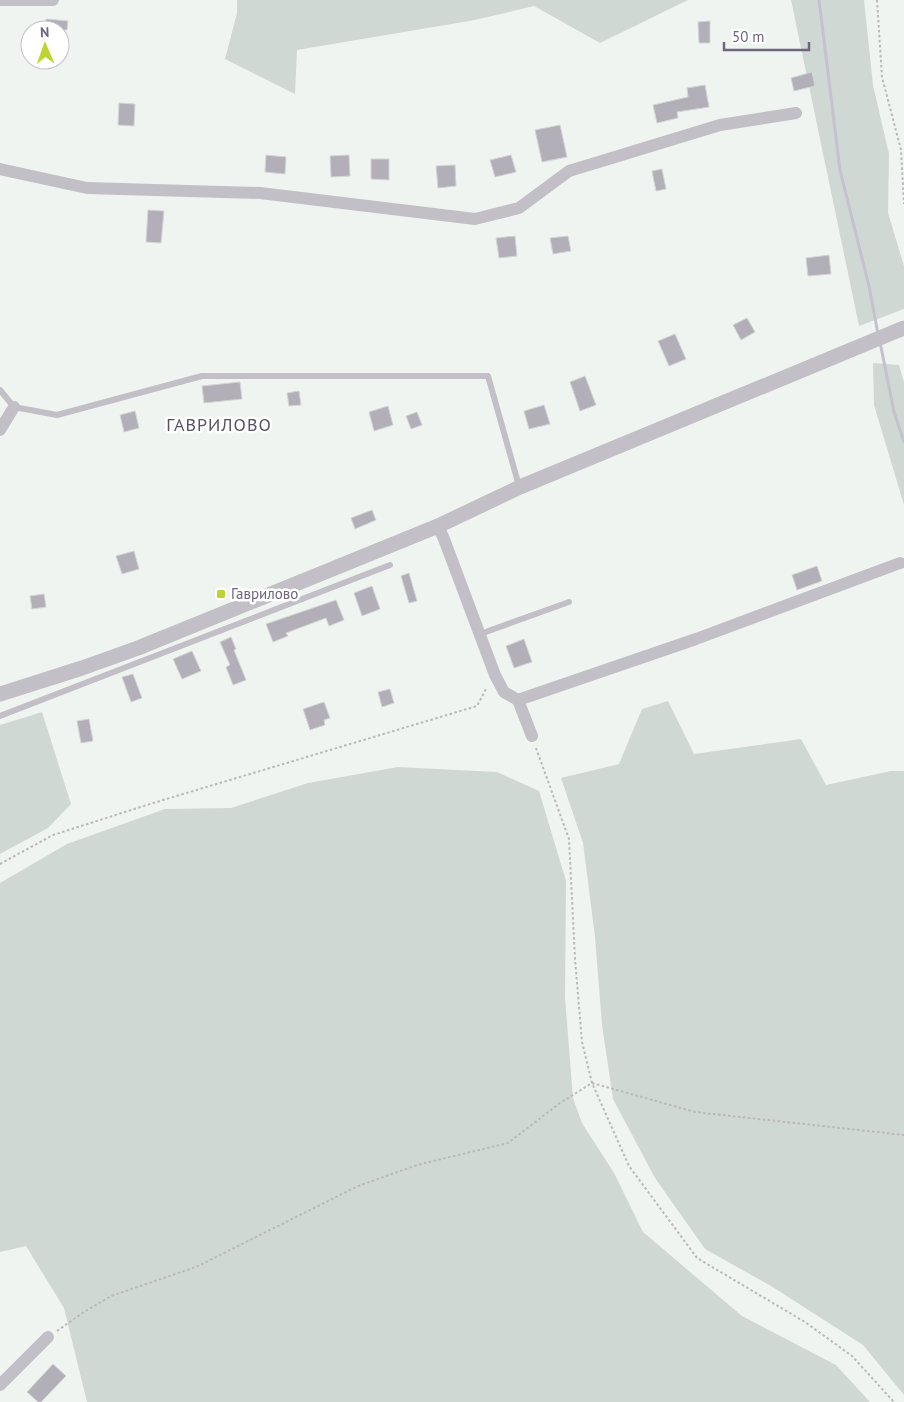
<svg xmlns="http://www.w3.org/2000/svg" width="904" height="1402" font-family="'PT Sans',sans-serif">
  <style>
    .green { fill: #d0d8d4 }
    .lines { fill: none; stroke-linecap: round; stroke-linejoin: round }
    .stream { stroke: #c4c2ce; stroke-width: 3 }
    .building { fill: #b2afb9; stroke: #d3d5d3 }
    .path { stroke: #b9b7bc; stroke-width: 2; stroke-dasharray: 2.5 2.5; stroke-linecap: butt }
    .service { stroke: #c2bfc6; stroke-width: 6 }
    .minor { stroke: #c2bfc6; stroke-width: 12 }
    .tertiary { stroke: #c2bfc6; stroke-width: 15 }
    .poi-dot { fill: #bfd430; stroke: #fff; stroke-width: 2 }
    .labels { text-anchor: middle; stroke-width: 5; stroke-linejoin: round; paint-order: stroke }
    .poi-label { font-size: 15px; fill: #6e657f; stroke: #fff; text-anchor: start }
    .quarter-label { font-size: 18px; letter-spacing: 1px; fill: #585264; stroke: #fff }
  </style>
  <rect width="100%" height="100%" fill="#f0f4f0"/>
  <!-- green -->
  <path class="green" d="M237 0H688L600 43 534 6 475 20 297 50 295 94 225 59 237 13Z
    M791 0H864L873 85 889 154 888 213 904 266V309L859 326Z
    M873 363 899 365 904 382V505L874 405Z
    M668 701 694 754 801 739 826 785 891 771H904V1395L863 1345 771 1286 705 1249 655 1178 613 1099 602 1025 595 937 583 843 561 778 619 764 642 709Z
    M42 712 71 804 48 828 0 854V725Z
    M398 767 497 772 539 791 566 881 565 998 573 1098 582 1123 614 1173 643 1232 742 1316 836 1365 870 1402H87L64 1308 26 1246 0 1252V883L67 844 165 809 231 808 308 783Z"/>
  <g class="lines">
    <!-- stream -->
    <path class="stream" d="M819 0 840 170 869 286 878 334
      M880 342 894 412 904 442"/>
  </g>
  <!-- building -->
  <path class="building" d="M46 19 68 21 67 30H45Z
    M710 21V43H699L698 22Z
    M812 72 815 86 794 91 791 78Z
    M705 85 709 107 677 112 678 118 657 123 653 105 688 97 687 88Z
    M119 103 135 104 134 126 118 125Z
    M560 125 567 157 542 162 535 130Z
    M266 155 286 157 285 174 265 172Z
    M349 155 350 176 331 177 330 156Z
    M511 155 516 172 495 177 490 160Z
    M371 159H389V180L371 179Z
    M455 165 456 186 438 188 436 166Z
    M662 169 666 189 656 191 652 171Z
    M148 210 164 211 161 243 146 242Z
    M515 236 517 256 499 258 496 238Z
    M568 236 571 251 553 254 550 238Z
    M829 255 831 274 808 276 806 258Z
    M747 318 755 332 741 340 733 325Z
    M675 334 686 359 669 366 658 341Z
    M585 376 596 405 580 411 570 382Z
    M240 382 242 399 204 403 202 386Z
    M299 391 301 405 289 406 287 393Z
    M544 405 550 424 529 429 524 411Z
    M388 406 393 425 374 431 369 412Z
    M135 411 139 428 124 432 120 415Z
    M417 412 422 425 411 429 406 416Z
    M372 510 376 520 355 529 351 518Z
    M134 551 139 569 122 574 116 556Z
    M817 566 822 581 797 590 792 575Z
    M409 573 417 601 409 603 401 576Z
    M372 586 380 609 362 616 354 593Z
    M44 594 46 607 32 609 30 596Z
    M336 600 344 620 329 626 326 618 286 633 288 636 273 642 266 624Z
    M231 637 236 649 234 650 246 680 233 685 226 667 230 665 220 642Z
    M524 639 532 662 514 668 506 646Z
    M192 651 201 671 182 679 173 659Z
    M133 674 142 698 131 702 122 677Z
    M390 689 394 703 382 707 378 692Z
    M324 702 330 718 324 720 325 725 310 730 303 709Z
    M89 719 93 741 81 743 77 721Z
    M53 1364 66 1376 41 1402H38L27 1392Z"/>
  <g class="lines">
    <!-- path -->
    <path class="path" d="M877 0 882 77 901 150 904 204
      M536 748 569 839 575 959 582 1042 592 1083 629 1166 697 1258 805 1322 852 1356 894 1402
      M0 864 53 835 153 803 477 706 487 687
      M57 1331 84 1312 111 1296 196 1267 358 1186 417 1165 508 1143 560 1103 592 1083 695 1112 904 1135"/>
    <!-- service -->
    <path class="service" d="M0 390 14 407 57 415 202 376H488L519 486
      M480 634 569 602
      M0 716 390 565"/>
    <!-- minor -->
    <path class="minor" d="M0 0H53
      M0 169 87 188 260 193 475 219 519 208 569 171 720 125 796 113
      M0 430 14 407
      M438 526 444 539 495 675 504 692 518 700 532 736
      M518 700 696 639 900 563
      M0 1385 48 1337"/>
    <!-- tertiary -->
    <path class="tertiary" d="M0 694 82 668 138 648 438 526 520 487 904 328"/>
  </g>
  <!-- markers -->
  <rect class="poi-dot" x="216" y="589" width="10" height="10" rx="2.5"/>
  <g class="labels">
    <!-- poi labels -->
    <g class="poi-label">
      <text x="231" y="599">Гаврилово</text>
    </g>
    <!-- quarter labels -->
    <g class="quarter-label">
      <text x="219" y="431">ГАВРИЛОВО</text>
    </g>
  </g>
  <!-- north arrow -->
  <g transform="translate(45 45) rotate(358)"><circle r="24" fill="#ffffff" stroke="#c5c1cc"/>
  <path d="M0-4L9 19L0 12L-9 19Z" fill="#bfd430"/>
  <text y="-8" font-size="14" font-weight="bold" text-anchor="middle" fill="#6e657f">N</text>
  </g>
  <!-- scale -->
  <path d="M724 42v8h85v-8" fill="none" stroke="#6e657f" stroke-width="2.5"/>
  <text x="732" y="42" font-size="15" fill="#6e657f" stroke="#ffffff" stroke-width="4" paint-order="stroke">50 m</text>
</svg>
